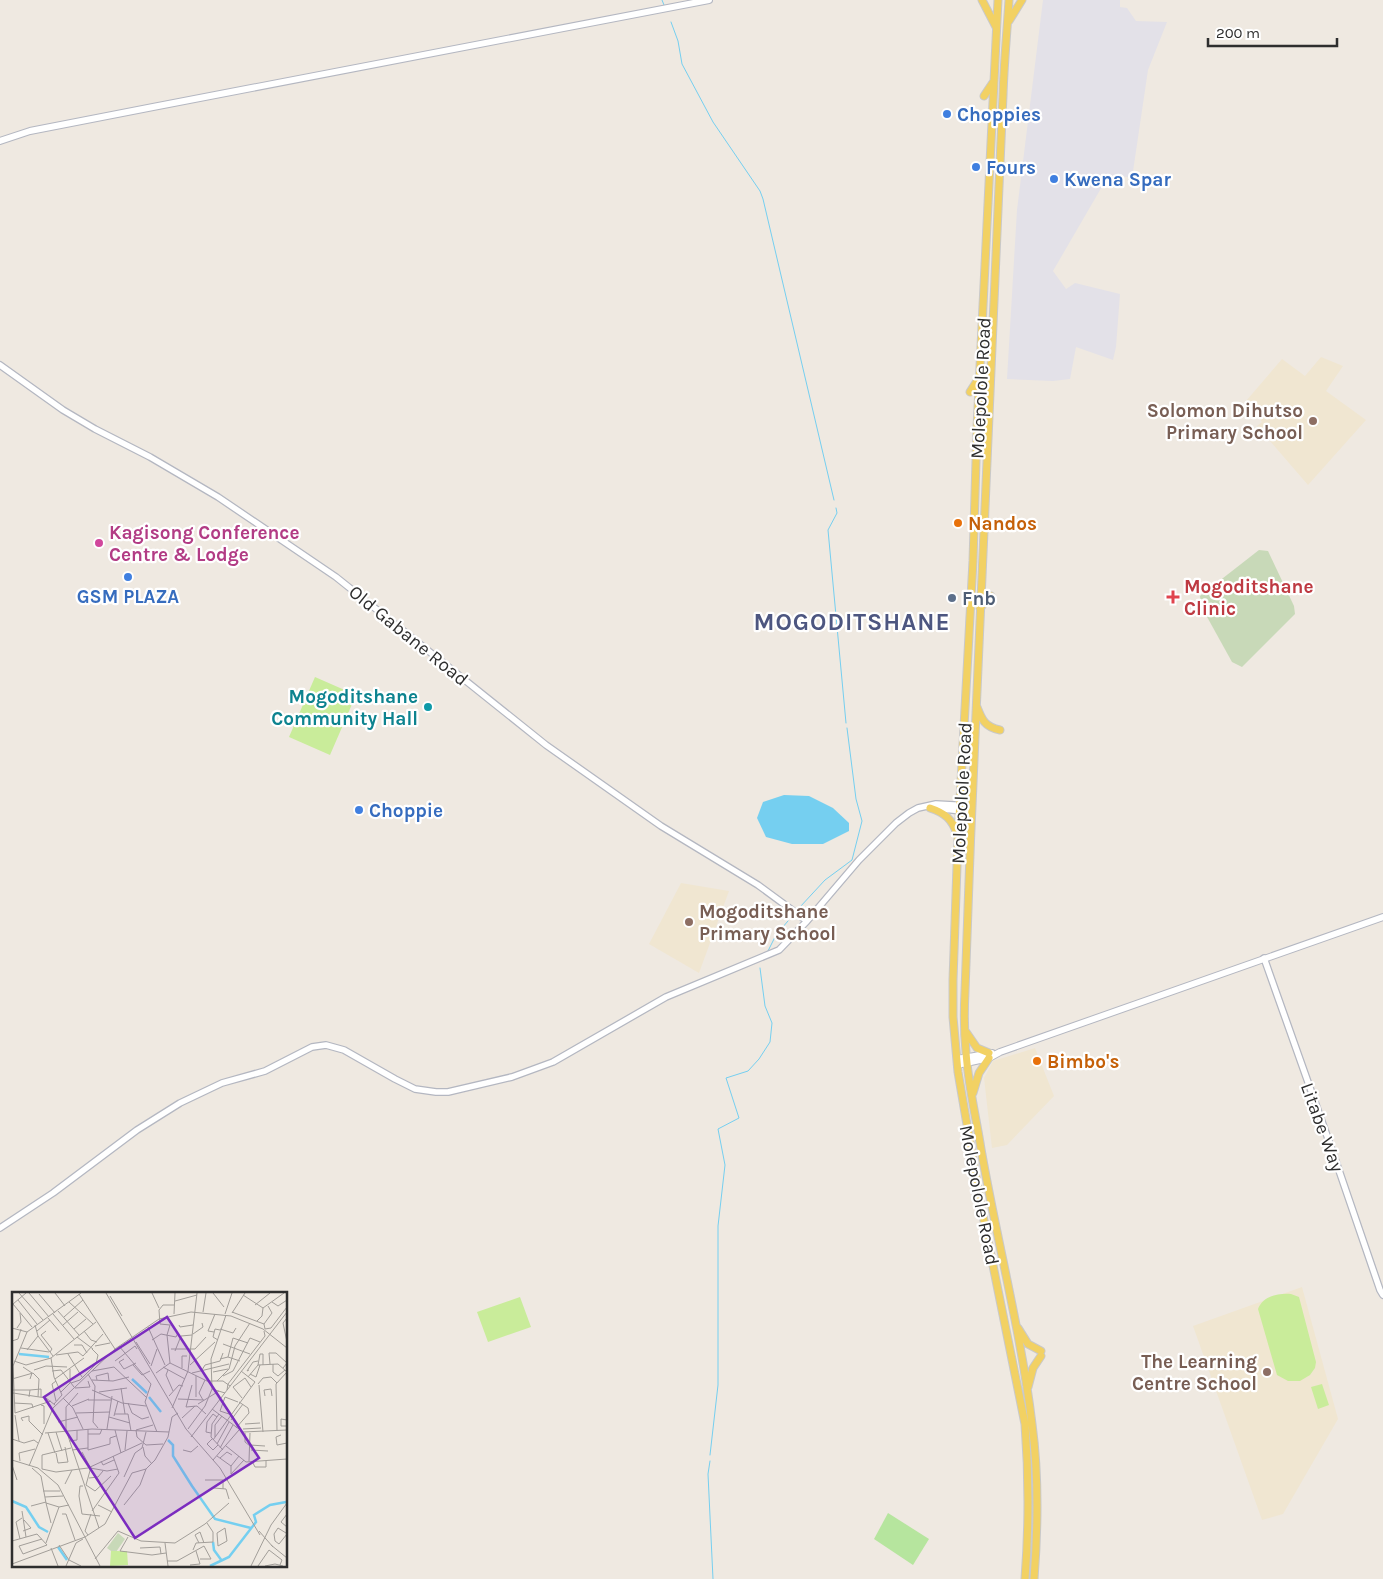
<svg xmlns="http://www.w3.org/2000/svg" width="1383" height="1579" font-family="Karla,sans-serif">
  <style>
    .industrial { fill: #e3e1e8 }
    .education { fill: #f0e6d1 }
    .green { fill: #b6e59e }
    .cemetery { fill: #c8d9b8 }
    .pitch { fill: #c9ec9a }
    .water { fill: #75cff0 }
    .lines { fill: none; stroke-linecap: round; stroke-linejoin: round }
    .stream { stroke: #75cff0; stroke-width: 1 }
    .tertiary-casing { stroke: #b4b7c1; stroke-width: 8 }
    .secondary-casing { stroke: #b4b7c1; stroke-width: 8 }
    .primary-casing { stroke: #c9c9c9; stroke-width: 9 }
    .tertiary { stroke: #fff; stroke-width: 5.5 }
    .secondary { stroke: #fff; stroke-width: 6 }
    .primary { stroke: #f2d163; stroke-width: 7 }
    .shop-dot { fill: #3f7fe0; stroke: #fff; stroke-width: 2 }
    .education-dot { fill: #8d6e63; stroke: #fff; stroke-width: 2 }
    .food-dot { fill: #e8710a; stroke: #fff; stroke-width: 2 }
    .hotel-dot { fill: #d1479c; stroke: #fff; stroke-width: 2 }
    .health-dot { fill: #e0444e; stroke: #fff; stroke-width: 2 }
    .service-dot { fill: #5c6f8a; stroke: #fff; stroke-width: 2 }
    .culture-dot { fill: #0f9aa8; stroke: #fff; stroke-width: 2 }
    .labels { text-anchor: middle; stroke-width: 4.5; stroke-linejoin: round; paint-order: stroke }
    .shop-label { font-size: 19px; font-weight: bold; fill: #366cbe; stroke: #fff; text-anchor: start }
    .street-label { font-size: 19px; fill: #2e2e2e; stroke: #fff }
    .education-label { font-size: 19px; font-weight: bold; fill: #785e54; stroke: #fff; text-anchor: end }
    .food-label { font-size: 19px; font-weight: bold; fill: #c56008; stroke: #fff; text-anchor: start }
    .hotel-label { font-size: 19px; font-weight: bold; fill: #b23c85; stroke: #fff; text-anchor: start }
    .health-label { font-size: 19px; font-weight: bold; fill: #be3a42; stroke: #fff; text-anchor: start }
    .service-label { font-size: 19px; font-weight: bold; fill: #4e5e75; stroke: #fff; text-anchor: start }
    .culture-label { font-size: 19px; font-weight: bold; fill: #0d838f; stroke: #fff; text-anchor: end }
    .district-label { font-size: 24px; font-weight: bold; letter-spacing: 1px; fill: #4d5680; stroke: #fff }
    .inset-river { fill: none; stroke: #75cff0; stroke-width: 2.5 }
    .inset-road { fill: none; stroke: #a29e99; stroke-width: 1 }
    .view { fill: #7b2cbf; fill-opacity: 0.15; stroke: #7b2cbf; stroke-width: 2.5 }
    .inset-edge { fill: none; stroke: #2e2e2e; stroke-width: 2.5 }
  </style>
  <rect width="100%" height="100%" fill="#efe9e1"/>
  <!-- industrial -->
  <path class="industrial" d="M1043 0H1120V7L1127 8 1136 21 1167 22 1148 70 1132 178 1116 175 1107 178 1053 271 1066 289 1075 283 1120 294 1116 347 1113 360 1076 347 1070 379 1053 381 1007 379 1017 210Z"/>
  <!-- education -->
  <path class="education" d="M1321 357 1343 366 1326 391 1366 420 1308 485 1257 426 1262 422 1246 401 1282 359 1305 376Z
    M681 883 729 891 699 973 649 944Z
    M1035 1048 1054 1096 1007 1145 992 1148 984 1078 993 1061Z
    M1302 1287 1338 1419 1283 1514 1262 1520 1193 1326Z"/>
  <!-- green -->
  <path class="green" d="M888 1513 929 1539 913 1565 874 1539Z"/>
  <!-- cemetery -->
  <path class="cemetery" d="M1259 550 1268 551 1294 606 1295 614 1242 667 1232 662 1201 606 1200 596Z"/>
  <!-- pitch -->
  <path class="pitch" d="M315 677 356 695 330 755 289 737Z
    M1291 1294 1299 1297 1316 1362 1315 1368 1310 1375 1300 1381H1288L1277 1375 1258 1309C1263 1296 1278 1293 1291 1294Z
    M520 1297 531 1327 488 1342 477 1312Z
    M1322 1384 1329 1405 1318 1409 1311 1387Z"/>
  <!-- water -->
  <path class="water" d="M784 795 809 796 833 808 849 823V831L823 844H792L766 837 757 818 763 802Z"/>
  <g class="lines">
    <!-- stream -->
    <path class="stream" d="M662 0 664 5
      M671 22 678 41 682 64 713 122 760 191 763 199 834 500
      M836 508 837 513 828 530 846 723
      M800 907 825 880 852 860 862 821 856 799 847 728
      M768 951 776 935 788 921
      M710 1455 718 1385V1226L725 1165 718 1129 739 1118 726 1078 748 1071 759 1059 770 1042 772 1023 765 1006 760 968
      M710 1461 708 1474 713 1579"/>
    <defs>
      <path id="tertiary" d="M0 365 63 410 95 429 150 457 218 497 336 577 546 745 661 826 758 885 807 921
        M934 808 971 812
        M1264 958 1331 1147 1380 1290 1383 1295
        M0 1228 53 1193 137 1130 180 1103 222 1083 265 1071 312 1047 326 1045 344 1050 395 1079 415 1089 436 1092H448L512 1077 553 1062 666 997 779 950 807 921 859 860 896 823 909 813 918 808 936 804 972 806"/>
      <path id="secondary" d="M0 141 30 131 153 107 709 0
        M957 1059 992 1053
        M957 1065 989 1058 1000 1052 1383 917"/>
      <path id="primary" d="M982 0 996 27
        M998 0 977 428 973 561 958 837 953 980V1017L958 1072 980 1201 1025 1424C1029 1476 1029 1527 1025 1579
        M1009 0C1007 32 1004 63 1003 95 991 393 975 692 965 991 964 1011 964 1032 966 1052 968 1084 976 1117 981 1149 997 1241 1021 1332 1032 1424 1039 1476 1038 1527 1034 1579
        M1009 21 1022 0
        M984 96 994 81
        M970 392 979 378
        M980 608 991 596
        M977 707C982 720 985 727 1000 730
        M930 808C945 813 952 819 957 834
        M966 1032 977 1048 989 1053
        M973 1093 979 1073 989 1058
        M1018 1328 1028 1344 1041 1351
        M1028 1387 1033 1368 1041 1356"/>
    </defs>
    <!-- tertiary casing -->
    <use href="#tertiary" class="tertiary-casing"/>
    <!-- secondary casing -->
    <use href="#secondary" class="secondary-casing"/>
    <!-- primary casing -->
    <use href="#primary" class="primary-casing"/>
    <!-- tertiary -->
    <use href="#tertiary" class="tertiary"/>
    <!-- secondary -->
    <use href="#secondary" class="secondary"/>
    <!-- primary -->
    <use href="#primary" class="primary"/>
  </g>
  <!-- markers -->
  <g class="shop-dot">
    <circle cx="947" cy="114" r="5"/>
    <circle cx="976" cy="167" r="5"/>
    <circle cx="1054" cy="179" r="5"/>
    <circle cx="128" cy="577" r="5"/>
    <circle cx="359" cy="810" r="5"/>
  </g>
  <g class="education-dot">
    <circle cx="1313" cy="421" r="5"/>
    <circle cx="689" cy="922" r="5"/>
    <circle cx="1267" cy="1372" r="5"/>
  </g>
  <g class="food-dot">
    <circle cx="958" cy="523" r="5"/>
    <circle cx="1037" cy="1061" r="5"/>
  </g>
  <circle class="hotel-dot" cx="99" cy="543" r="5"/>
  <path class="health-dot" d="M1170.5 589.5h5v5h5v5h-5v5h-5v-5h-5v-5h5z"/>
  <circle class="service-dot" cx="952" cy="598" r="5"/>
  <circle class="culture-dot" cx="428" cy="707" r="5"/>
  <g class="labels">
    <!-- shop labels -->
    <g class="shop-label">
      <text x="957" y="121">Choppies</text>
      <text x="986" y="174">Fours</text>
      <text x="1064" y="186">Kwena Spar</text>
      <text x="128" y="603" text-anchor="middle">GSM PLAZA</text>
      <text x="369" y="817">Choppie</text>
    </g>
    <!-- street labels -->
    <g class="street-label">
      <text transform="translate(980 388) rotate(-87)" y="7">Molepolole Road</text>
      <text transform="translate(409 635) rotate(39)" y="7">Old Gabane Road</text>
      <text transform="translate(961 793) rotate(-87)" y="7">Molepolole Road</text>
      <text transform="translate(1323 1127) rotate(70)" y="7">Litabe Way</text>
      <text transform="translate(980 1195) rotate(79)" y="7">Molepolole Road</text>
    </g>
    <!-- education labels -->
    <g class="education-label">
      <text x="1303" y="417">Solomon Dihutso<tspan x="1303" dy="22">Primary School</tspan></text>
      <text x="699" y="918" text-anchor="start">Mogoditshane<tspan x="699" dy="22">Primary School</tspan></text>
      <text x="1257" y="1368">The Learning<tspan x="1257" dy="22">Centre School</tspan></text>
    </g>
    <!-- food labels -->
    <g class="food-label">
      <text x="968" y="530">Nandos</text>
      <text x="1047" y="1068">Bimbo's</text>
    </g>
    <!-- hotel labels -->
    <g class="hotel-label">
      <text x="109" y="539">Kagisong Conference<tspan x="109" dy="22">Centre &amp; Lodge</tspan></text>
    </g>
    <!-- health labels -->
    <g class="health-label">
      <text x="1184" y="593">Mogoditshane<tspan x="1184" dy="22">Clinic</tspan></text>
    </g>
    <!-- service labels -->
    <g class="service-label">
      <text x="962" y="605">Fnb</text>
    </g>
    <!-- culture labels -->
    <g class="culture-label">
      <text x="418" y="703">Mogoditshane<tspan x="418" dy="22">Community Hall</tspan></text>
    </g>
    <!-- district labels -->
    <g class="district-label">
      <text x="852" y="630">MOGODITSHANE</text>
    </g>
  </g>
  <!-- overview -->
  <g transform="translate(12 1292)">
    <rect width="275" height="275" fill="#efe9e1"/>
    <path d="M106 241 113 247 104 260 99 259 95 256Z" fill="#c8d9b8"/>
    <path d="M99 259H115L116 273 98 274Z" fill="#c9ec9a"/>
    <path class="inset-river" d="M7 62 37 65M120 87 135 101M137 105 149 120M156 148 161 153V164L180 194M180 194 203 227 239 236M0 209 14 215 27 235 36 240M201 250 202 258 210 269M46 255 55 268M198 274 217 265 244 230 242 223 258 213 274 210"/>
    <path class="inset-road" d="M7 1 31 28M17 1 37 25M43 1 53 14M94 1 174 137 208 176 248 243M140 1 147 16M201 1 212 15M27 2 43 21M67 2 103 57M231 3 251 16 272 1M98 4 110 24M6 8 25 32M163 9 185 3M57 10 81 32M260 10 266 14 275 8M1 12 20 35M243 13 258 1M0 17 1 12 14 1M46 19 67 43M191 20 194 1M220 20 252 32 253 37M220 21 233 1M41 22 62 47M162 22 163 1M213 22 220 1M52 25 71 8M36 26 47 39M275 26 271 31 275 50M245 29 250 24 251 16M252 32 260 21 256 14M23 33 26 44 41 64M51 33 66 20M167 33 168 35 181 33M136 35 153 73M0 36 15 40M5 36 9 30 8 21M62 37 74 27M208 37 221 41 224 36M253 37 259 36 275 15M25 39 38 28M34 39 29 43 40 57 38 60M72 39 79 48 85 50M202 40 196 39 203 22M181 42 191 35 190 31M65 45 81 57M140 48 149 42 164 45 166 41M206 48 201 45 203 37 208 38M0 49 6 47 9 37M124 50 138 72M211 52 238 62M62 53H70L75 61M83 54 98 51M107 54 139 92 133 110 145 140M9 56 37 60M159 57H183L194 45M15 58 26 44M163 59 169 44 180 43M56 62 70 85M44 63 66 60 71 64 91 42M216 65 221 46 236 51M39 66 42 85 50 103 42 112M112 67 107 70 112 77 124 71M208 67 216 65 228 69M2 69 14 73 39 66 84 30M103 69 123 54 125 57M158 71 155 43 158 33 148 32 147 18 151 13H162M258 72 257 61H264L275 71 271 76M261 72V80L266 84 273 78M121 73 130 83 138 79M178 73 203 50M246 73 248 62H251V73M139 74 145 57M11 75 20 81 18 87M151 75 173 87M170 76V64H175M22 78 34 74 55 75M156 78 154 83 161 99M190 78 193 73 208 69 211 61M237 78 235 79 241 70 246 69M40 79 49 78 62 95M80 79 102 75 134 105M229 79 243 90M201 80 216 77M21 81 27 87 26 105M144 81 158 71 195 89H211L218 94M180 81 217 72M76 82 83 94 81 130 86 136M238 82 244 85 248 73M184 84V105M211 84 221 79 238 46 248 50M236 85 246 73 266 72 275 80M0 87 21 81M43 87 72 66M80 88 101 89 117 85M85 88 84 84 96 81 97 89M205 89 217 77 223 54 238 31M59 91 68 88 84 72 86 63 80 57M246 92 251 86 259 85 265 91M264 92 265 139M264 92 275 80M180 93 174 115 185 114 194 122M247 93 251 140M63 96 78 95 76 89M109 96 113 122M1 98H18L17 105M18 98 29 97V105M80 98 110 111 134 114M215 98 216 92 253 44 252 39M49 100 58 91V77M87 100 115 96M1 101 34 106 43 113M66 101 54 115V138L87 236M213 101 200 97 199 67 214 23M157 104 167 93 171 94M253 104 252 98 259 97 260 104M51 106 61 116 71 137M230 106 221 95 233 86 239 95M166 107 192 108M76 108H99M191 108 187 101 193 88M44 109 40 92 44 89M2 111 20 112 21 116M116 111 120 121 130 127 137 125M186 112 207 99M29 113 32 114V132M60 114 77 107M160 116 176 79 185 1M200 117 231 140 275 138M3 121 1 74 15 40 69 1M3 121 39 109M64 121 98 120M103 122H116L119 139M207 122 200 132 199 145 211 158M217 122 208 119 213 105 226 110M3 123 7 149M102 124 106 109M97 125 118 131M170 126 183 114M219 128 231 112M275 128 269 127V134H275M11 129 9 126 17 124V129L31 143M46 130 66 125M233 132 248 131M141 133 124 138 125 145 134 153 151 152M224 136 237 121 236 116 227 110M76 137V158L98 152V146L104 144M95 137 100 104M176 137 193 114 200 97M231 137 249 136M103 138 109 161M44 140 50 159M33 141 80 137 157 140M36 141 43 161M199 141 194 140 195 130 201 122 205 125M233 141V150L238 154M76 142H88L90 137M269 143 264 145 265 153 275 151M179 145 275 20M203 145V133L210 124M0 147 12 151 22 148 26 151M200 147 195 152 201 158 206 153M201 148 243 90M57 149 65 148V138M205 152 217 130M238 153 253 154M214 154 234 170 275 167M131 155 133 164 140 172M59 156 30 163V177L44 180 76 176 130 151M208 156 221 133M60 158 76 156M113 158 115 139M171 158 179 160 186 154M239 158 256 159M70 160 78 175M44 161 46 171 56 170 53 155M205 164 219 174M227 164 219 174V182L232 168M208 166 215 160 220 163M0 168 26 176 46 193 88 274M201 168 227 138M8 169 7 161 23 157M89 169 91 173 102 168M237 169 238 141M240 169 243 175H254V169M0 173 5 188M17 174 41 116 103 57 147 27 179 20 219 24 251 37 275 56M79 175 74 193 83 199 99 184M20 176 29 184 34 211 47 215 57 213M78 176 95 179 106 177M112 185 123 161 130 156 134 140M77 186 86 185 91 179M193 188H211V197M53 192 60 178M71 194H68L67 204 70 222 88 224M202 196 214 197 217 207M31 199H48M33 205 51 204M34 211 39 231M86 213 100 220M112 213 128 193 134 177M19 214 34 210M10 219 14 245M80 219 107 181 101 164M50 222H54L63 248M275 222 269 230 275 235M213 236 215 249 206 254 205 241ZM11 239 19 236 12 228M247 239 261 255M274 241 266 236 262 242 263 249 267 252 275 242M76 243 73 239 79 222M116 245 108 259 140 263 154 261M8 247 4 230 10 226M30 247 7 254 11 262 35 253M0 249 25 242 35 253M34 251 47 215M153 251 156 274M187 251 183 243 188 240 192 251M47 253 57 268 69 274M259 253 275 266M39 256 46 274M128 256 148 255 149 262M181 258 184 251 201 250V240L195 231M83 267 106 239 129 249 163 251 193 232 217 211M188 267H199L192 254M155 269H165L192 254M0 272 73 245 93 232 120 181 134 177 143 168 156 145 160 125 166 121M178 273 188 272 184 259M54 274 64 251 71 247M239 274 259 233 275 211M246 274 257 258 270 268 268 273M253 274 263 272 271 274"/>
    <path class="view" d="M155 25 247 166 123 246 32 105Z"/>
    <rect width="275" height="275" class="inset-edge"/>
  </g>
  <!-- scale -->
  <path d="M1208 38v8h129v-8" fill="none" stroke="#2e2e2e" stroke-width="2.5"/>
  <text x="1216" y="38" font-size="15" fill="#2e2e2e" stroke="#ffffff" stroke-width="4" paint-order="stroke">200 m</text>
</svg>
